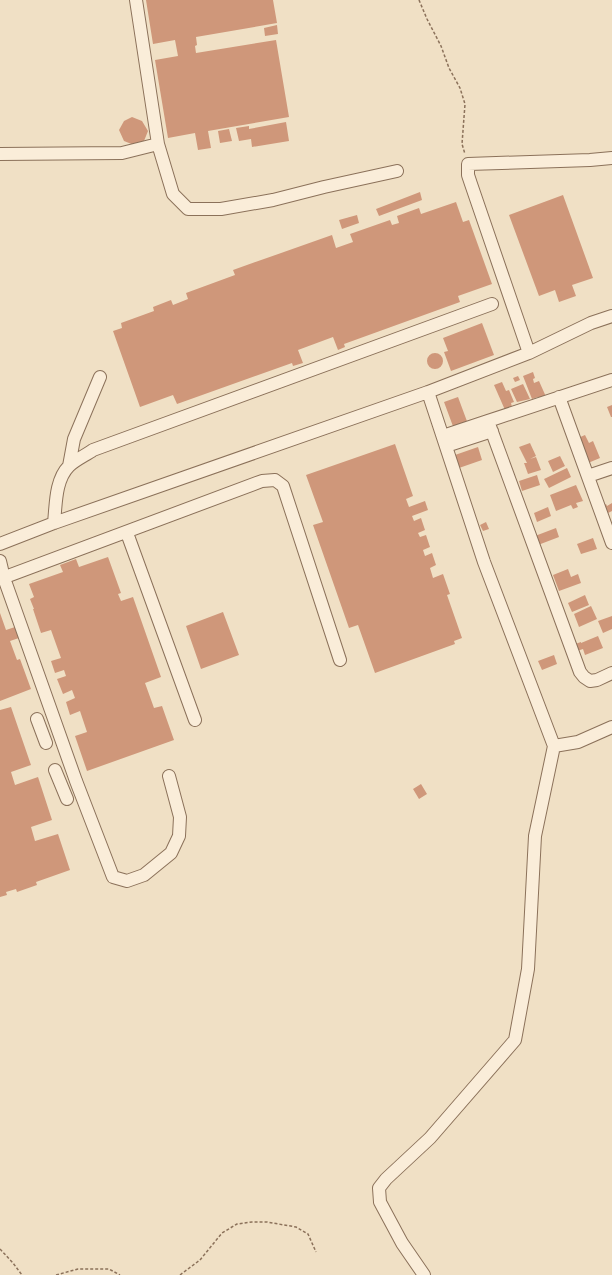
<svg xmlns="http://www.w3.org/2000/svg" width="612" height="1275" font-family="'Source Serif 4',serif">
  <style>
    .building { fill: #cf977a }
    .lines { fill: none; stroke-linecap: round; stroke-linejoin: round }
    .minor-casing { stroke: #8b715a; stroke-width: 14 }
    .path { stroke: #8b715a; stroke-width: 1.5; stroke-dasharray: 3 2; stroke-linecap: butt }
    .minor { stroke: #faedd9; stroke-width: 12 }
  </style>
  <rect width="100%" height="100%" fill="#f0e0c5"/>
  <!-- building -->
  <path class="building" d="M146 0H273L277 23 196 37 197 45 195 46 196 53 276 40 289 117 208 131 211 148 198 150 195 133 168 138 155 60 178 56 175 40 153 44Z
    M277 25 278 34 265 36 264 28Z
    M132 117 142 121 148 131 144 141 134 145 124 141 119 130 124 121Z
    M286 122 289 141 252 147 251 139 239 141 236 128 249 126V129Z
    M229 129 232 141 220 143 218 131Z
    M420 192 422 200 379 216 376 209Z
    M563 195 593 278 572 285 576 296 559 302 555 290 539 296 509 215Z
    M456 202 463 222 469 220 492 284 458 296 460 302 344 344 345 347 338 350 333 337 298 350 303 363 293 366 292 363 177 404 173 395 140 407 113 331 122 328 121 323 154 311 153 307 171 300 173 305 188 299 186 293 235 275 233 270 332 235 336 248 353 242 350 234 390 220 392 225 399 223 397 216 419 208 421 214Z
    M357 215 359 223 342 229 339 220Z
    M482 323 494 355 451 371 444 352 448 351 443 338Z
    M427 361a8 8 0 1 1 16 0a8 8 0 1 1-16 0Z
    M533 372 535 378 533 379 534 383 539 381 547 399 540 402 538 397 532 399 523 376Z
    M518 376 520 380 515 382 513 378Z
    M502 382 506 391 509 390 514 402 511 403 512 407 505 410 494 385Z
    M523 384 530 399 517 402 511 389Z
    M458 397 468 424 454 429 444 402Z
    M612 405V417H611L607 407Z
    M585 435 589 443 593 441 600 458 588 463 578 438Z
    M530 443 536 456 530 459 536 457 541 470 528 474 524 463H527L519 447Z
    M395 444 413 496 406 499 409 507 425 501 428 510 412 516 414 521 421 518 425 530 418 533 420 537 426 535 430 547 423 550 425 556 432 553 436 565 430 568 433 578 443 574 450 594 447 595 462 638 454 641 455 644 375 673 358 625 349 628 313 525 323 522 306 475Z
    M478 447 482 460 459 468 455 455Z
    M560 456 565 466 553 472 548 461Z
    M567 468 571 477 549 488 544 479Z
    M537 475 540 485 522 491 519 481Z
    M576 485 583 501 576 503 578 507 573 509 571 505 556 511 550 495Z
    M612 503V511L604 515 600 507 606 504 607 506Z
    M548 507 551 516 537 522 534 513Z
    M486 522 489 529 483 531 480 525Z
    M556 528 559 537 538 545 535 536Z
    M593 538 597 549 581 554 577 544Z
    M108 557 121 593 118 594 121 601 133 597 161 677 145 683 154 708 162 706 174 740 87 771 75 736 87 732 80 711 70 715 66 702 75 698 72 690 63 694 57 679 66 676 64 670 55 673 51 661 61 658 51 630 41 633 33 609H34L30 599 34 597 29 584 63 572 60 565 76 559 79 567Z
    M568 569 571 577 578 574 581 583 559 591 553 575Z
    M585 595 589 605 572 612 568 603Z
    M591 606 597 619 579 627 574 614Z
    M223 612 239 655 201 669 186 626Z
    M0 613 6 630 18 626 22 637 10 641 17 660 20 659 31 689 0 701Z
    M612 616V629L603 633 598 621Z
    M598 636 603 648 585 655 583 649 577 651 575 644 581 642V643Z
    M554 655 557 664 542 670 538 661Z
    M11 707 31 765 11 772 15 785 38 777 52 820 31 827 35 841 58 834 70 870 36 882 37 885 17 892 16 889 6 892 7 895 0 897V710Z
    M421 784 427 794 419 799 413 789Z"/>
  <g class="lines">
    <defs>
      <path id="minor" d="M136 0 158 144 173 194 188 209H221L273 200 324 187 397 171
        M0 154 122 153 158 144
        M529 353 471 184 468 175V164L590 160 612 158
        M612 380 488 421 580 672 584 677 590 681 597 680 612 673
        M559 397 612 543
        M443 436 488 421
        M446 446 492 431
        M69 466 74 439 100 377
        M588 476 612 468
        M54 523C56 505 55 480 69 466 75 460 86 455 93 450L492 304
        M127 533 195 720
        M0 544 54 523 428 392 529 353 591 323 612 316
        M0 561 4 578 76 781 113 877 127 881 144 875 171 853 179 836 180 817 169 776
        M0 579 262 481 275 480 283 486 340 660
        M37 719 46 743
        M554 746 578 742 612 727
        M55 770 67 799
        M424 1275 402 1243 380 1202 379 1188 386 1179 430 1138 515 1040 528 969 535 836 554 746 484 562 428 392"/>
    </defs>
    <!-- minor casing -->
    <use href="#minor" class="minor-casing"/>
    <!-- path -->
    <path class="path" d="M419 0 427 19 441 46 449 68 460 88 465 104 462 144 465 154
      M0 1249 13 1263 22 1275
      M56 1275 78 1269H109L120 1275
      M180 1275 200 1260 222 1233 237 1224 252 1222H267L296 1227 308 1234 316 1252"/>
    <!-- minor -->
    <use href="#minor" class="minor"/>
  </g>
</svg>
